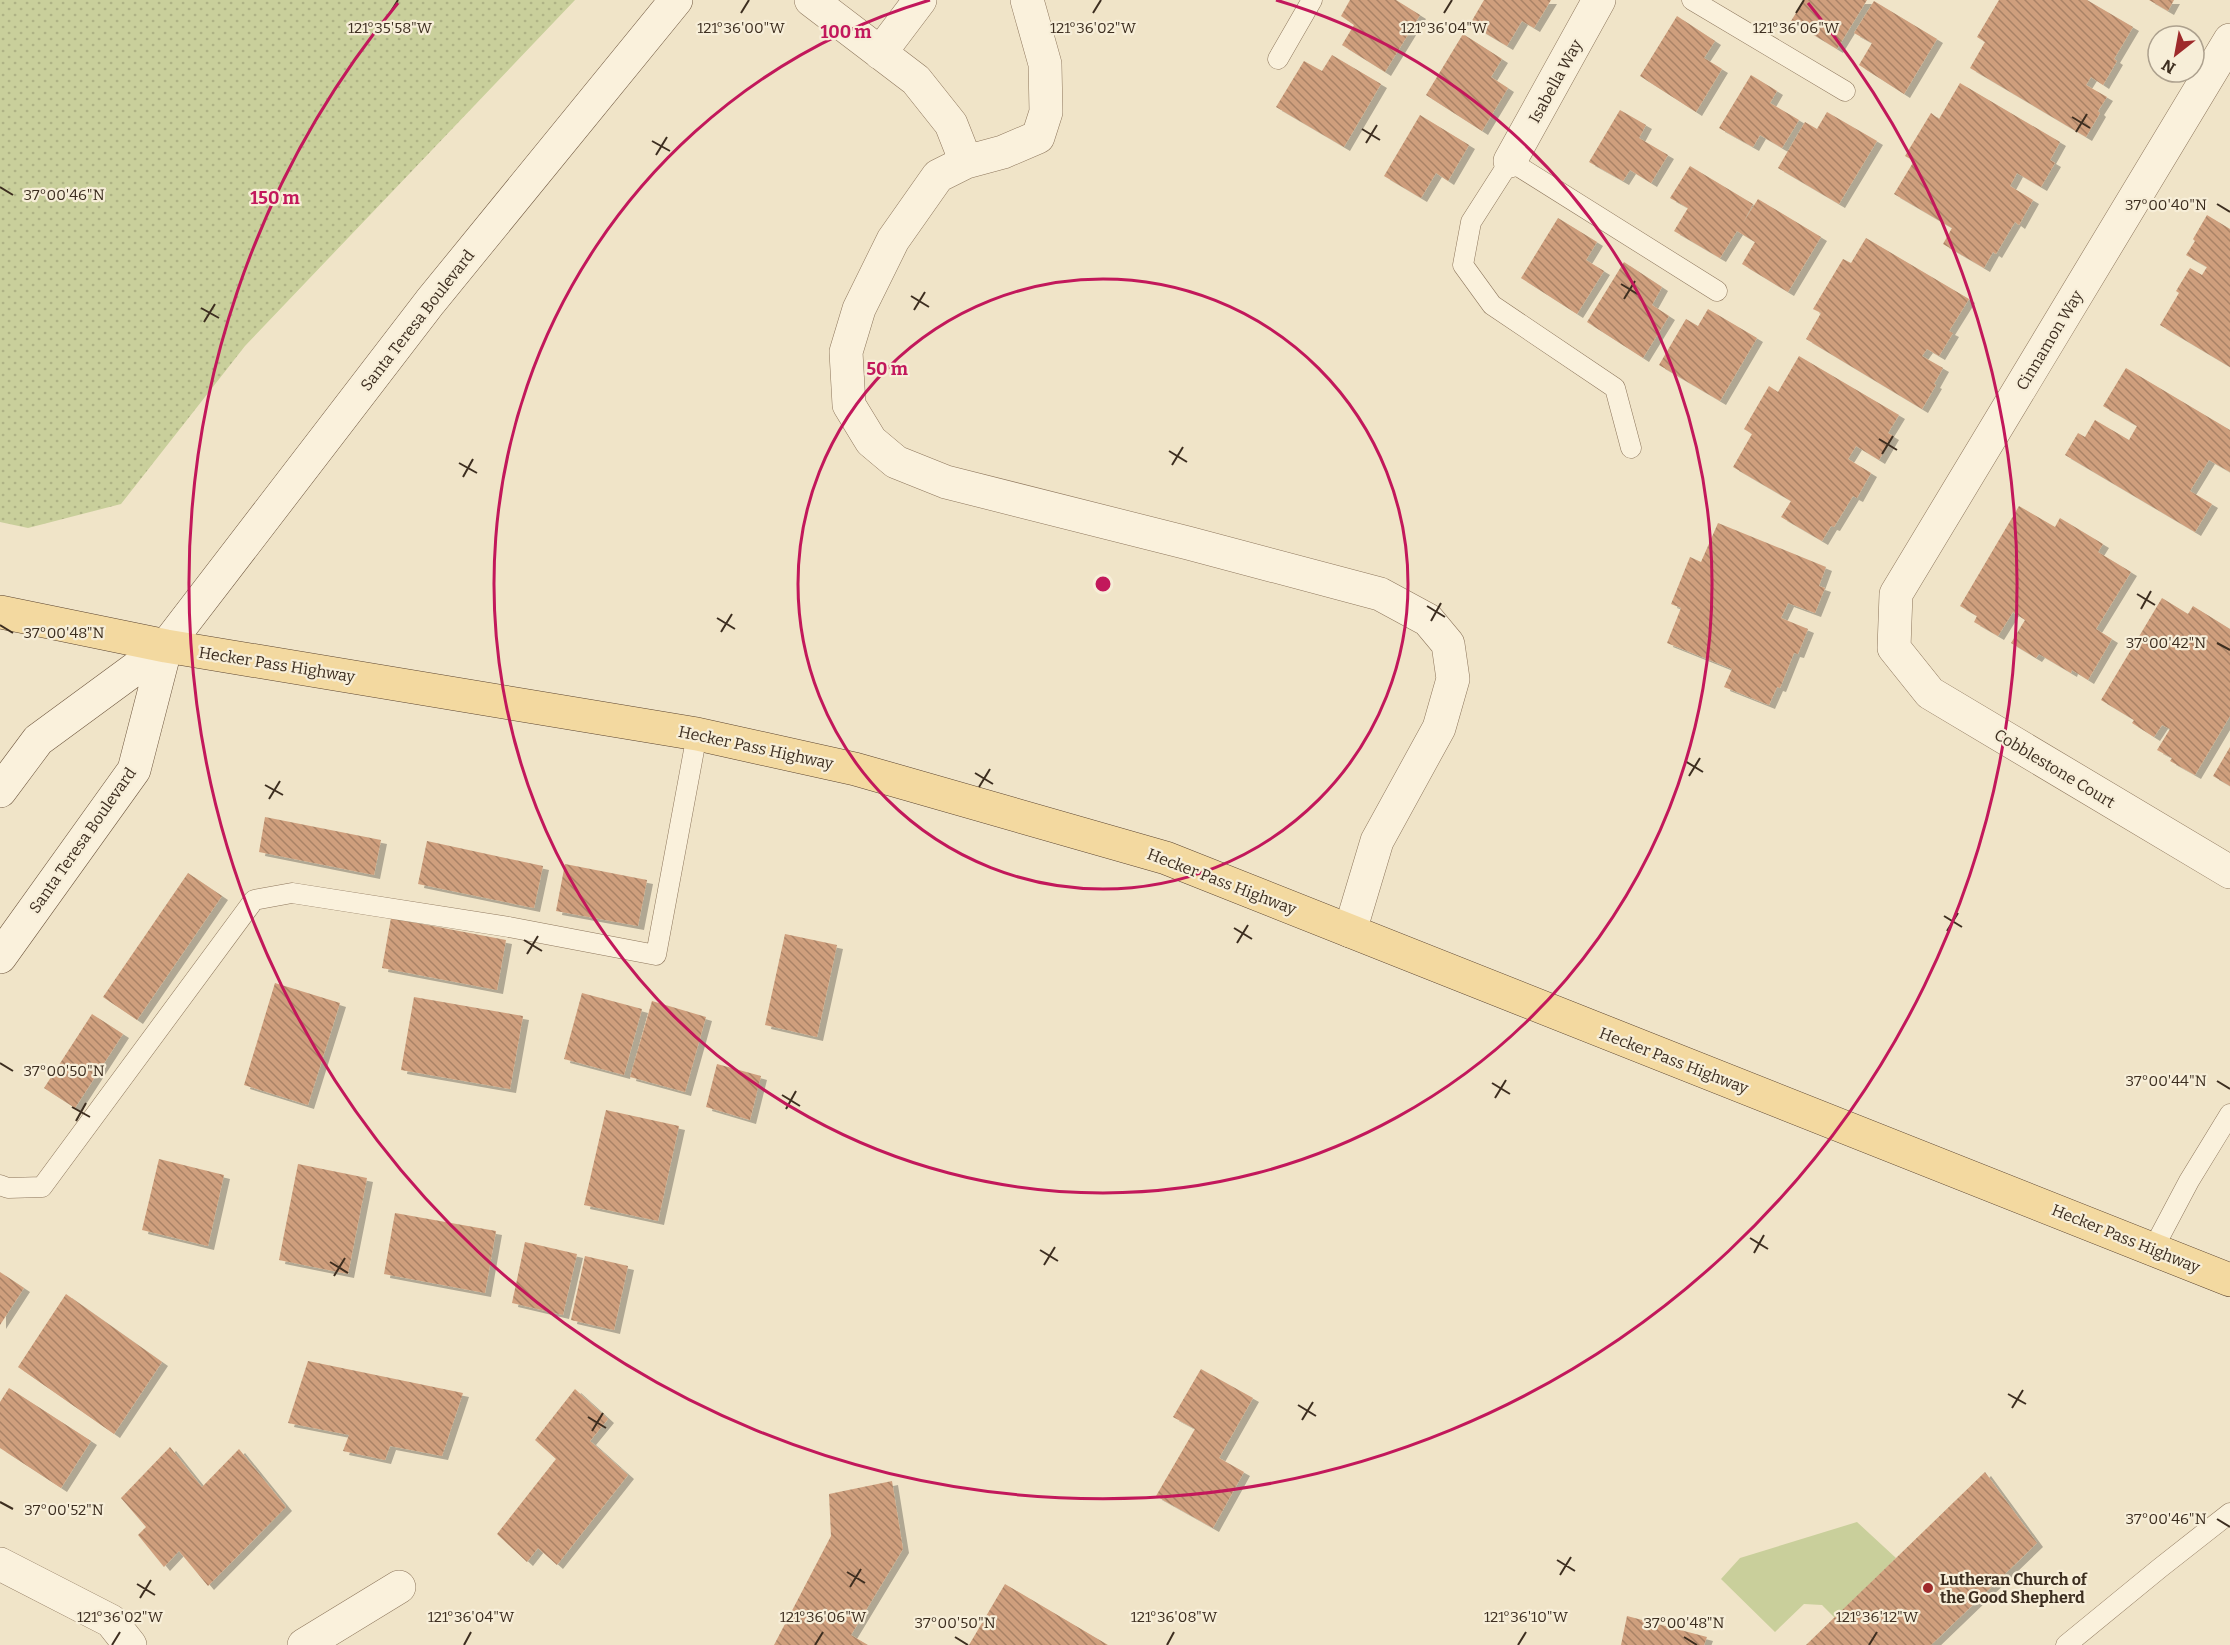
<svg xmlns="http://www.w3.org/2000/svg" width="2230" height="1645" font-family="Bitter,serif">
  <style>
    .grass { fill: url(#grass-dots) }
    .park { fill: #c9cf9b }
    .building { fill: url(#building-back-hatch); filter: url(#shadow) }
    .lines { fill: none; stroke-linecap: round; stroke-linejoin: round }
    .service-casing { stroke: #8d765c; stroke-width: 21 }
    .minor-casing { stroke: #8d765c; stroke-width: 34 }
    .secondary-casing { stroke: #6f573f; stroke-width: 34 }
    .primary-casing { stroke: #5b4430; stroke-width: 34 }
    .service { stroke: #faf1dc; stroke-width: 20 }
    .minor { stroke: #faf1dc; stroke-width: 33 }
    .secondary { stroke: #faf1dc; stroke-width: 33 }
    .primary { stroke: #f3d9a0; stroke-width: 33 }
    .ticks { fill: none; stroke: #3d2e20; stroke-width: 2 }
    .ring { fill: none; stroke: #c2185b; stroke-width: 3 }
    .poi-dot { fill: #9e2a2b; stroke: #f7eed8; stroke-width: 2 }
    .labels { text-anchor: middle; stroke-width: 4.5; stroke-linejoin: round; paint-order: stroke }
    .street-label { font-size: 16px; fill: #3d2e20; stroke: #f7eed8 }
    .poi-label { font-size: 16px; font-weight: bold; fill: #3d2e20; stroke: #f7eed8; text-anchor: start }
    .ticks-label { font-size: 15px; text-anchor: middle; fill: #3d2e20; stroke: #f7eed8; stroke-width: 4.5; stroke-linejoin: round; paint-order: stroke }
    .centre { fill: #c2185b; stroke: #f7eed8; stroke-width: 3 }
    .ring-label { font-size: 18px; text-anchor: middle; font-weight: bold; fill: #c2185b; stroke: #f7eed8; stroke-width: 4.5; stroke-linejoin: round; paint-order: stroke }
  </style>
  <defs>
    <pattern id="grass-dots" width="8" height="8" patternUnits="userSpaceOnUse" patternTransform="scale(1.5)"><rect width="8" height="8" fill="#c9cf9b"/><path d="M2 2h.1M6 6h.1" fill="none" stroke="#aeb285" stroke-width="1.8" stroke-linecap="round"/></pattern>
    <pattern id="building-back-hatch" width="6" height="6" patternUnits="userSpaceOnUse" patternTransform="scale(1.5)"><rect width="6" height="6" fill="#cf9f7d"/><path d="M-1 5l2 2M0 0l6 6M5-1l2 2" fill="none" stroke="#a98266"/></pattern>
    <filter id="shadow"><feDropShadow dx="6" dy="4" stdDeviation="0" flood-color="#0004"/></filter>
  </defs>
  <rect width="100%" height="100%" fill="#f0e4c8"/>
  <!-- grass -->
  <path class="grass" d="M0 0H575L245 346 121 504 28 528 0 522Z"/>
  <!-- park -->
  <path class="park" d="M1857 1522 1896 1558 1835 1618 1822 1605 1804 1604 1775 1632 1721 1579 1740 1558Z"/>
  <!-- building -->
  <path class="building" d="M1350 0H1396L1420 15 1385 72 1342 45 1354 25 1341 16Z
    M1484 0H1551L1534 28 1522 21 1507 46 1470 24Z
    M1804 0H1867L1837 49 1791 21Z
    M1999 0H2087L2133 27 2114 59 2117 61 2103 85 2091 77 2086 85 2107 97 2098 111 2100 113 2086 137 1970 68 1985 42 1977 37Z
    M2149 0H2174L2168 11Z
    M1874 1 1937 39 1904 94 1859 65 1872 43 1854 33Z
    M1677 16 1715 41 1704 58 1722 69 1696 112 1640 76Z
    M1463 34 1502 59 1491 77 1508 88 1482 131 1426 95Z
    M1332 55 1381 84 1344 147 1276 107 1304 61 1322 71Z
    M1751 75 1777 91 1770 103 1799 120 1782 148 1760 135 1753 147 1719 128Z
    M1960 83 2060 142 2050 160 2055 163 2041 187 2017 173 2010 186 2033 200 2019 225 2015 222 1996 254 1993 252 1984 268 1943 244 1952 228 1894 194 1914 161 1905 156 1931 113 1939 119Z
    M1620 110 1646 125 1639 138 1668 155 1651 183 1630 170 1623 181 1589 162Z
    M1827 112 1877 141 1839 204 1778 168 1805 122 1817 129Z
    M1420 115 1469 145 1448 181 1436 173 1421 198 1384 176Z
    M1690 166 1753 204 1743 223 1758 199 1821 237 1788 292 1742 264 1755 242 1737 231 1720 258 1674 231 1688 208 1670 198Z
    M2207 215 2230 229V367L2160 325 2179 293 2176 291 2190 268 2202 275 2207 267 2186 255 2195 241 2193 239Z
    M1558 218 1597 242 1586 260 1604 271 1577 314 1521 278Z
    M1866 238 1969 299 1949 331 1953 333 1939 356 1927 349 1922 356 1943 368 1934 384 1936 385 1922 409 1806 339 1821 313 1813 309 1843 259 1851 263Z
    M1624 262 1662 287 1652 305 1669 316 1643 358 1587 322Z
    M1708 309 1757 338 1720 401 1659 365 1686 319 1698 326Z
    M1799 356 1899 415 1888 433 1893 436 1879 460 1856 446 1848 459 1871 473 1857 498 1853 496 1834 527 1831 526 1822 541 1781 517 1791 501 1733 467 1752 434 1744 429 1769 386 1778 392Z
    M2126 368 2230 430V472L2209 460 2190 491 2212 504 2195 532 2065 455 2078 433 2085 437 2095 420 2129 440 2137 426 2103 406Z
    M2019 506 2055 527 2060 518 2103 544 2098 552 2131 572 2096 629 2112 639 2088 680 2072 670 2071 673 2039 654 2036 658 2011 643 2025 620 2013 612 1998 636 1974 622 1977 616 1960 606Z
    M1718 523 1826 567 1819 586 1825 588 1815 613 1788 603 1781 618 1808 629 1798 654 1794 653 1780 688 1777 687 1769 705 1724 687 1732 669 1667 643 1681 608 1671 604 1690 557 1701 562Z
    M2162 598 2188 614 2193 606 2230 629V716L2195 775 2170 761 2172 758 2157 750 2170 729 2162 725 2154 737 2132 723 2134 720 2101 700Z
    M2230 747V786L2213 776Z
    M265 817 381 840 374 875 259 852Z
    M427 841 543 866 534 908 418 884Z
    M565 864 647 880 638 926 556 911Z
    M188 873 222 896 137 1020 103 997Z
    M391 918 506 940 497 990 382 968Z
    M785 934 837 945 817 1037 765 1025Z
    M275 983 340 1003 308 1105 244 1085Z
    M582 993 642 1009 624 1075 564 1059Z
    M414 997 523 1016 510 1089 401 1070Z
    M652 1001 706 1017 685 1092 630 1077Z
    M92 1014 123 1034 75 1108 44 1088Z
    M717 1064 761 1076 750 1120 706 1107Z
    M606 1110 679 1126 658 1221 584 1205Z
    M159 1159 224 1175 208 1246 142 1230Z
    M298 1164 367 1178 348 1274 279 1260Z
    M395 1213 496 1231 485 1293 384 1274Z
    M525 1242 577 1254 563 1315 512 1303Z
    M585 1256 628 1266 614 1330 571 1320Z
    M0 1272 24 1288 0 1325Z
    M66 1294 162 1362 114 1434 18 1367Z
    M308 1361 463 1393 442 1456 390 1446 385 1460 343 1451 349 1435 288 1423Z
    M1201 1369 1253 1398 1219 1458 1244 1472 1213 1528 1156 1496 1195 1429 1173 1417Z
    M9 1388 91 1441 61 1488 0 1448V1402Z
    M575 1389 608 1419 590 1441 628 1475 557 1565 538 1548 527 1562 497 1534 556 1459 535 1440Z
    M170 1447 202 1487 239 1449 286 1507 208 1586 179 1551 164 1567 138 1535 146 1527 121 1498Z
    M1985 1472 2037 1543 1931 1645H1806Z
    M892 1481 903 1549 851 1635 868 1645H774L831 1536 829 1494Z
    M1005 1584 1108 1645H969Z
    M1627 1616 1707 1637 1704 1645H1621Z"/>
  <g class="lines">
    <defs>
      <path id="service" d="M1692 0 1845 91
        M1278 59 1312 0
        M1631 448 1615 388 1492 305 1463 265 1471 222 1510 161 1717 291
        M0 1185 8 1188 42 1187 254 900 292 893 509 927 656 955 697 734
        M2153 1249 2189 1181 2230 1114
        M2066 1645 2160 1568 2230 1513"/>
      <path id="minor" d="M811 0 916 80 951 124 966 162 938 176 893 240 859 309 846 352 849 405 871 441 896 462 946 482 1188 543 1380 594 1428 620 1448 644 1453 679 1439 728 1377 841 1350 931
        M2230 40 1896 594 1894 648 1930 693 2230 872
        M880 53 920 0
        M1510 161 1599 0
        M966 162 1003 152 1038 137 1046 112 1045 64 1027 0
        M0 1564 111 1621 130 1645
        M304 1645 399 1587"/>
      <path id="secondary" d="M0 791 38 740 166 646 430 302 676 0
        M0 957 134 770 166 646"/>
      <path id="primary" d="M0 612 166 646 697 734 855 769 1166 858 2230 1280"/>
    </defs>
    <!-- service casing -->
    <use href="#service" class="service-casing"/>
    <!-- minor casing -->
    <use href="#minor" class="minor-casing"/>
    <!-- secondary casing -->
    <use href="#secondary" class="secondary-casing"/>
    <!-- primary casing -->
    <use href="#primary" class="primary-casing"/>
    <!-- service -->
    <use href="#service" class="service"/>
    <!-- minor -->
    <use href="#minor" class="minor"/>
    <!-- secondary -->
    <use href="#secondary" class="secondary"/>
    <!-- primary -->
    <use href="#primary" class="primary"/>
  </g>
  <!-- ticks -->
  <path class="ticks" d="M390 13 398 0M741 13 749 0M1093 13 1101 0M1444 13 1452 0M1796 13 1804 0M2072 117 2090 128M1362 129 1380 140M2076 132 2087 114M652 141 670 151M1366 143 1377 125M656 155 667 137M0 187 13 195M2217 204 2230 212M1621 284 1639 295M911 296 929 307M1624 299 1635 281M201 308 219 318M914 310 925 292M204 322 215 304M1879 439 1897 450M1169 451 1187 462M1882 454 1893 436M459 463 477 473M1172 465 1183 447M463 477 473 459M2137 594 2155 605M1427 606 1445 617M2141 609 2151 591M717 618 735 629M1431 621 1441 603M0 625 13 633M721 632 732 614M2217 643 2230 650M1685 761 1703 772M975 773 993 784M1689 776 1700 758M265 785 283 795M979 787 990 769M269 799 280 781M1944 916 1962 927M1234 928 1252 939M1947 931 1958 913M524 940 542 951M1237 943 1248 925M527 954 538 936M0 1063 13 1071M2217 1081 2230 1089M1492 1083 1510 1094M782 1095 800 1106M1495 1098 1506 1080M72 1107 90 1117M786 1109 796 1091M76 1121 86 1103M1750 1238 1768 1249M1040 1250 1058 1261M1754 1253 1764 1235M330 1262 348 1273M1044 1265 1055 1247M334 1276 345 1258M2008 1394 2026 1404M1298 1405 1316 1416M2012 1408 2023 1390M588 1417 606 1428M1302 1420 1313 1402M592 1431 603 1413M0 1502 13 1509M2217 1519 2230 1527M1557 1560 1575 1571M847 1572 865 1583M1560 1575 1571 1557M137 1584 155 1595M850 1587 861 1569M140 1598 151 1580M955 1637 968 1645M1684 1637 1697 1645M112 1645 120 1632M464 1645 471 1632M815 1645 823 1632M1167 1645 1174 1632M1518 1645 1526 1632M1869 1645 1877 1632"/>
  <!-- distance rings -->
  <g class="ring">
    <circle cx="1103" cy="584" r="305"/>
    <path d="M1276 0A609 609 0 1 1 930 0"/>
    <path d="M1808 3A914 914 0 1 1 398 3"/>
  </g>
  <!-- markers -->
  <circle class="poi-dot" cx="1928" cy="1588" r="6"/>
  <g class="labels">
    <!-- street labels -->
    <g class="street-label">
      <text transform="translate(1555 81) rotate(-61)" y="6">Isabella Way</text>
      <text transform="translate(417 320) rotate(-52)" y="6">Santa Teresa Boulevard</text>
      <text transform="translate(2049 340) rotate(-59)" y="6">Cinnamon Way</text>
      <text transform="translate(277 664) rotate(9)" y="6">Hecker Pass Highway</text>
      <text transform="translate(756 747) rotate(12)" y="6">Hecker Pass Highway</text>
      <text transform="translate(2055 768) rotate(31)" y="6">Cobblestone Court</text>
      <text transform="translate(82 840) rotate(-55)" y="6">Santa Teresa Boulevard</text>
      <text transform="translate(1222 881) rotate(21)" y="6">Hecker Pass Highway</text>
      <text transform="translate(1674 1060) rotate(21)" y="6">Hecker Pass Highway</text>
      <text transform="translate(2126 1238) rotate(22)" y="6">Hecker Pass Highway</text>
    </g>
    <!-- poi labels -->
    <g class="poi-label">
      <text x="1940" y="1585">Lutheran Church of<tspan x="1940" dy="18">the Good Shepherd</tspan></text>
    </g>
  </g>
  <g class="ticks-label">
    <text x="741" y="33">121°36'00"W</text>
    <text x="390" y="33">121°35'58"W</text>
    <text x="1093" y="33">121°36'02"W</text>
    <text x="1444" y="33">121°36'04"W</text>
    <text x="1796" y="33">121°36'06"W</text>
    <text x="64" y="200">37°00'46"N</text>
    <text x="2166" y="210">37°00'40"N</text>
    <text x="64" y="638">37°00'48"N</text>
    <text x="2166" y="648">37°00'42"N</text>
    <text x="64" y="1076">37°00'50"N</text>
    <text x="2166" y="1086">37°00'44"N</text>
    <text x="64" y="1515">37°00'52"N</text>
    <text x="2166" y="1524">37°00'46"N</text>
    <text x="120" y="1622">121°36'02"W</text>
    <text x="471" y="1622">121°36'04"W</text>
    <text x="823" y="1622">121°36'06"W</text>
    <text x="1174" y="1622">121°36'08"W</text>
    <text x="1526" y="1622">121°36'10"W</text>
    <text x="1877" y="1622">121°36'12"W</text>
    <text x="955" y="1628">37°00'50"N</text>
    <text x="1684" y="1628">37°00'48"N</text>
  </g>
  <circle cx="1103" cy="584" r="9" class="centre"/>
  <g class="ring-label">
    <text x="846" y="38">100 m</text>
    <text x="275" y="204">150 m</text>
    <text x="887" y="375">50 m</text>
  </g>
  <!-- north arrow -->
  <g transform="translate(2176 54) rotate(211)"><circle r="28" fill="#f7eed8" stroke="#ada18e" stroke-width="1.5"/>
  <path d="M0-4.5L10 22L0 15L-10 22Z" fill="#9e2a2b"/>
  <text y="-9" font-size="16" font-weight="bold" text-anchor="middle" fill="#3d2e20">N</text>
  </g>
</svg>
